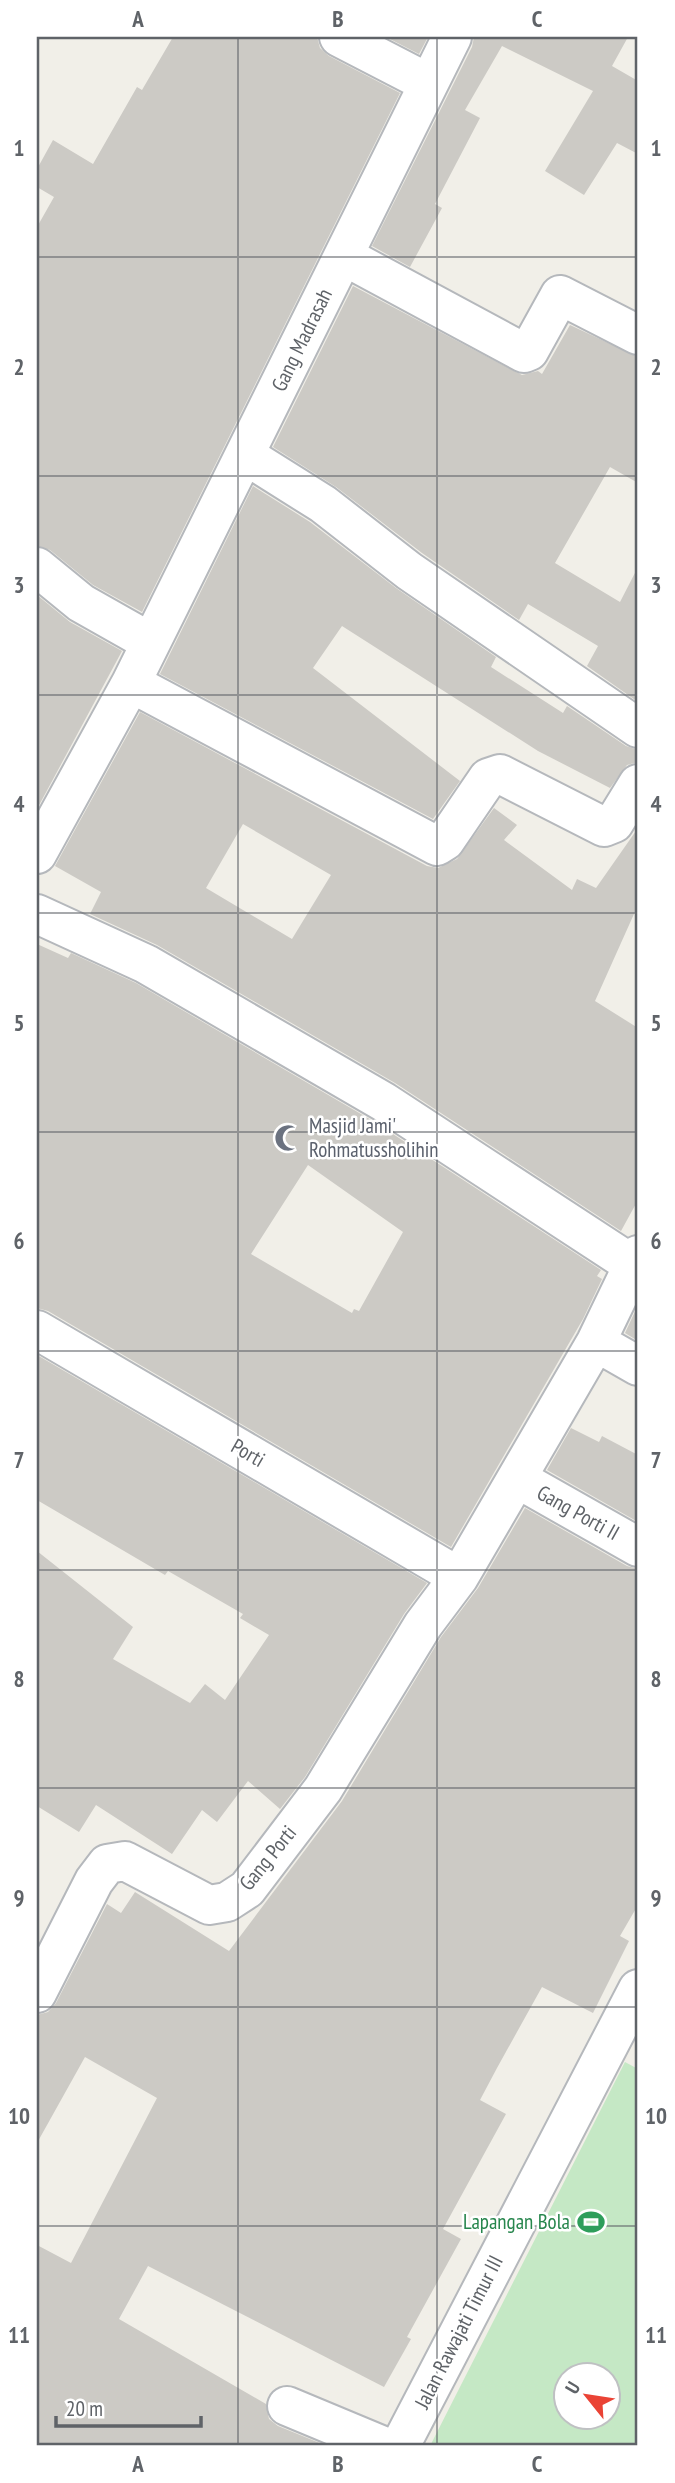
<svg xmlns="http://www.w3.org/2000/svg" width="675" height="2483" font-family="'PT Sans Narrow',sans-serif">
  <style>
    .green { fill: #c5e8c5; fill-rule: evenodd }
    .building { fill: #cccac5; fill-rule: evenodd }
    .lines { fill: none; stroke-linecap: round; stroke-linejoin: round }
    .minor-casing { stroke: #b5b8bc; stroke-width: 42 }
    .minor { stroke: #fff; stroke-width: 38 }
    .grid { fill: none; stroke: #5f6368; stroke-width: 2; stroke-opacity: 0.55 }
    .labels { text-anchor: middle; stroke-width: 5; stroke-linejoin: round; paint-order: stroke }
    .street-label { font-size: 21px; fill: #5f6368; stroke: #fff }
    .worship-label { font-size: 21px; fill: #5b616d; stroke: #fff; text-anchor: start }
    .leisure-label { font-size: 21px; fill: #27864d; stroke: #fff; text-anchor: end }
    .neatline { fill: none; stroke: #5f6368; stroke-width: 2.5 }
    .grid-label { font-size: 23px; text-anchor: middle; font-weight: bold; fill: #5f6368 }
  </style>
  <rect width="100%" height="100%" fill="#f1efe8"/>
  <!-- green -->
  <path class="green" d="M625 2062 638 2069V2446H430ZM566 2374H608V2416H566Z"/>
  <!-- building -->
  <path class="building" d="M173 37H317L320 48 329 56 400 93 142 612 93 585 50 550 37 546V227L54 197 37 187V169L53 140 93 164 137 87 142 90Z
    M386 37H428L419 54Z
    M474 37H628L612 66 638 81V154L617 143 584 195 545 171 593 91 502 46 465 110 480 118 435 204 442 208 410 267 372 246 472 47Z
    M353 286 522 375 538 371 542 374 570 325 638 357V483L610 467 555 563 620 602 638 567V702L587 666 598 646 528 604 519 620 422 553 336 487 273 447Z
    M253 486 310 522 396 588 496 657 491 667 563 713 567 706 626 746 638 750V762L627 765 610 788 538 751 342 626 313 668 460 781 433 819 160 674Z
    M37 595 70 622 122 651 37 809Z
    M140 712 427 866 438 868 457 859 494 808 517 825 504 840 572 890 577 879 596 888 638 828V905L595 1001 638 1028V1200L621 1231 395 1083 157 945 90 914 101 892 55 866ZM243 824 331 875 292 939 206 888Z
    M37 944 68 958 71 953 136 983 373 1121 601 1270 597 1276 602 1279 583 1319 451 1547 48 1311 37 1308ZM308 1165 403 1232 359 1311 354 1309 352 1313 251 1254Z
    M638 1305V1341L625 1333Z
    M37 1355 427 1583 404 1614 305 1777 280 1809 248 1781 217 1822 202 1810 172 1854 96 1805 79 1832 37 1806V1551L133 1627 113 1659 190 1703 205 1684 225 1700 269 1635 240 1618 243 1614 168 1571 165 1575 37 1500Z
    M571 1428 599 1442 602 1436 638 1455V1522L547 1470Z
    M525 1508 627 1566 638 1569V1905L620 1936 629 1941 593 2013 542 1987 497 2068 480 2100 506 2114 443 2229 461 2239 407 2337 411 2339 384 2387 148 2266 119 2319 266 2404 269 2419 278 2426 327 2446H37V2245L71 2263 157 2098 85 2057 37 2143V2015L48 2012 56 2003 107 1904 121 1913 135 1892 229 1951 342 1801 441 1637 478 1588Z"/>
  <g class="lines">
    <defs>
      <path id="minor" d="M339 37 428 83
        M344 256 524 353 529 351 560 295 638 335
        M245 455 323 504 409 571 638 728
        M37 567 81 603 150 642
        M131 683 437 846 445 841 488 778 500 774 604 827 614 823 638 784
        M37 854 131 683 452 37
        M37 914 146 964 384 1102 633 1265
        M37 1330 459 1577
        M596 1342 638 1366
        M518 1479 638 1547
        M37 1993 94 1881 107 1864 125 1861 209 1905 227 1902 247 1889 323 1789 423 1625 459 1577 596 1342 638 1255
        M287 2406 383 2446
        M400 2446 638 1989"/>
    </defs>
    <!-- minor casing -->
    <use href="#minor" class="minor-casing"/>
    <!-- minor -->
    <use href="#minor" class="minor"/>
  </g>
  <!-- grid -->
  <path class="grid" d="M238 37V2446M437 37V2446M37 257H638M37 476H638M37 695H638M37 913H638M37 1132H638M37 1351H638M37 1570H638M37 1788H638M37 2007H638M37 2226H638"/>
  <!-- icons -->
  <defs>
    <symbol id="mosque-bare" viewBox="-9 -9 18 18"><path d="M3.5-4.9A6 6 0 1 0 3.5 4.9A5 5 0 1 1 3.5-4.9Z" fill="#6b7280" stroke="#fff" stroke-width="2.5" paint-order="stroke"/></symbol>
    <symbol id="stadium-bare" viewBox="-9 -9 18 18"><path d="M0-5a6.5 5 0 1 0 0 10a6.5 5 0 1 0 0-10ZM-3.5-1.8h7v3.6h-7Z" fill="#2e9e5b" stroke="#fff" stroke-width="2.5" paint-order="stroke"/></symbol>
  </defs>
  <g fill-rule="evenodd">
    <use href="#mosque-bare" x="269" y="1119" width="38" height="38"/>
    <use href="#stadium-bare" x="572" y="2203" width="38" height="38"/>
  </g>
  <g class="labels">
    <!-- street labels -->
    <g class="street-label">
      <text transform="translate(302 340) rotate(-64)" y="7">Gang Madrasah</text>
      <text transform="translate(248 1453) rotate(30)" y="7">Porti</text>
      <text transform="translate(578 1513) rotate(29)" y="7">Gang Porti II</text>
      <text transform="translate(268 1858) rotate(-51)" y="7">Gang Porti</text>
      <text transform="translate(459 2332) rotate(-63)" y="7">Jalan Rawajati Timur III</text>
    </g>
    <!-- worship labels -->
    <g class="worship-label">
      <text x="309" y="1133">Masjid Jami'<tspan x="309" dy="24">Rohmatussholihin</tspan></text>
    </g>
    <!-- leisure labels -->
    <g class="leisure-label">
      <text x="570" y="2229">Lapangan Bola</text>
    </g>
  </g>
  <!-- border -->
  <rect width="675" height="2483" fill="none" stroke="#ffffff" stroke-width="77"/>
  <!-- north arrow -->
  <g transform="translate(587 2396) rotate(300)"><circle r="33" fill="#ffffff" stroke="#bfc1c3" stroke-width="2"/>
  <path d="M0-5L12 26L0 18L-12 26Z" fill="#ea4335"/>
  <text y="-10" font-size="19" font-weight="bold" text-anchor="middle" fill="#5f6368">U</text>
  </g>
  <!-- scale -->
  <path d="M56 2416v10h145v-10" fill="none" stroke="#5f6368" stroke-width="3.5"/>
  <text x="66" y="2416" font-size="21" fill="#5f6368" stroke="#ffffff" stroke-width="5" paint-order="stroke">20 m</text>
  <rect x="38" y="38" width="598" height="2406" class="neatline"/>
  <g class="grid-label">
    <text x="138" y="27">A</text>
    <text x="338" y="27">B</text>
    <text x="537" y="27">C</text>
    <text x="19" y="156">1</text>
    <text x="656" y="156">1</text>
    <text x="19" y="375">2</text>
    <text x="656" y="375">2</text>
    <text x="19" y="593">3</text>
    <text x="656" y="593">3</text>
    <text x="19" y="812">4</text>
    <text x="656" y="812">4</text>
    <text x="19" y="1031">5</text>
    <text x="656" y="1031">5</text>
    <text x="19" y="1249">6</text>
    <text x="656" y="1249">6</text>
    <text x="19" y="1468">7</text>
    <text x="656" y="1468">7</text>
    <text x="19" y="1687">8</text>
    <text x="656" y="1687">8</text>
    <text x="19" y="1906">9</text>
    <text x="656" y="1906">9</text>
    <text x="19" y="2124">10</text>
    <text x="656" y="2124">10</text>
    <text x="19" y="2343">11</text>
    <text x="656" y="2343">11</text>
    <text x="138" y="2472">A</text>
    <text x="338" y="2472">B</text>
    <text x="537" y="2472">C</text>
  </g>
</svg>
